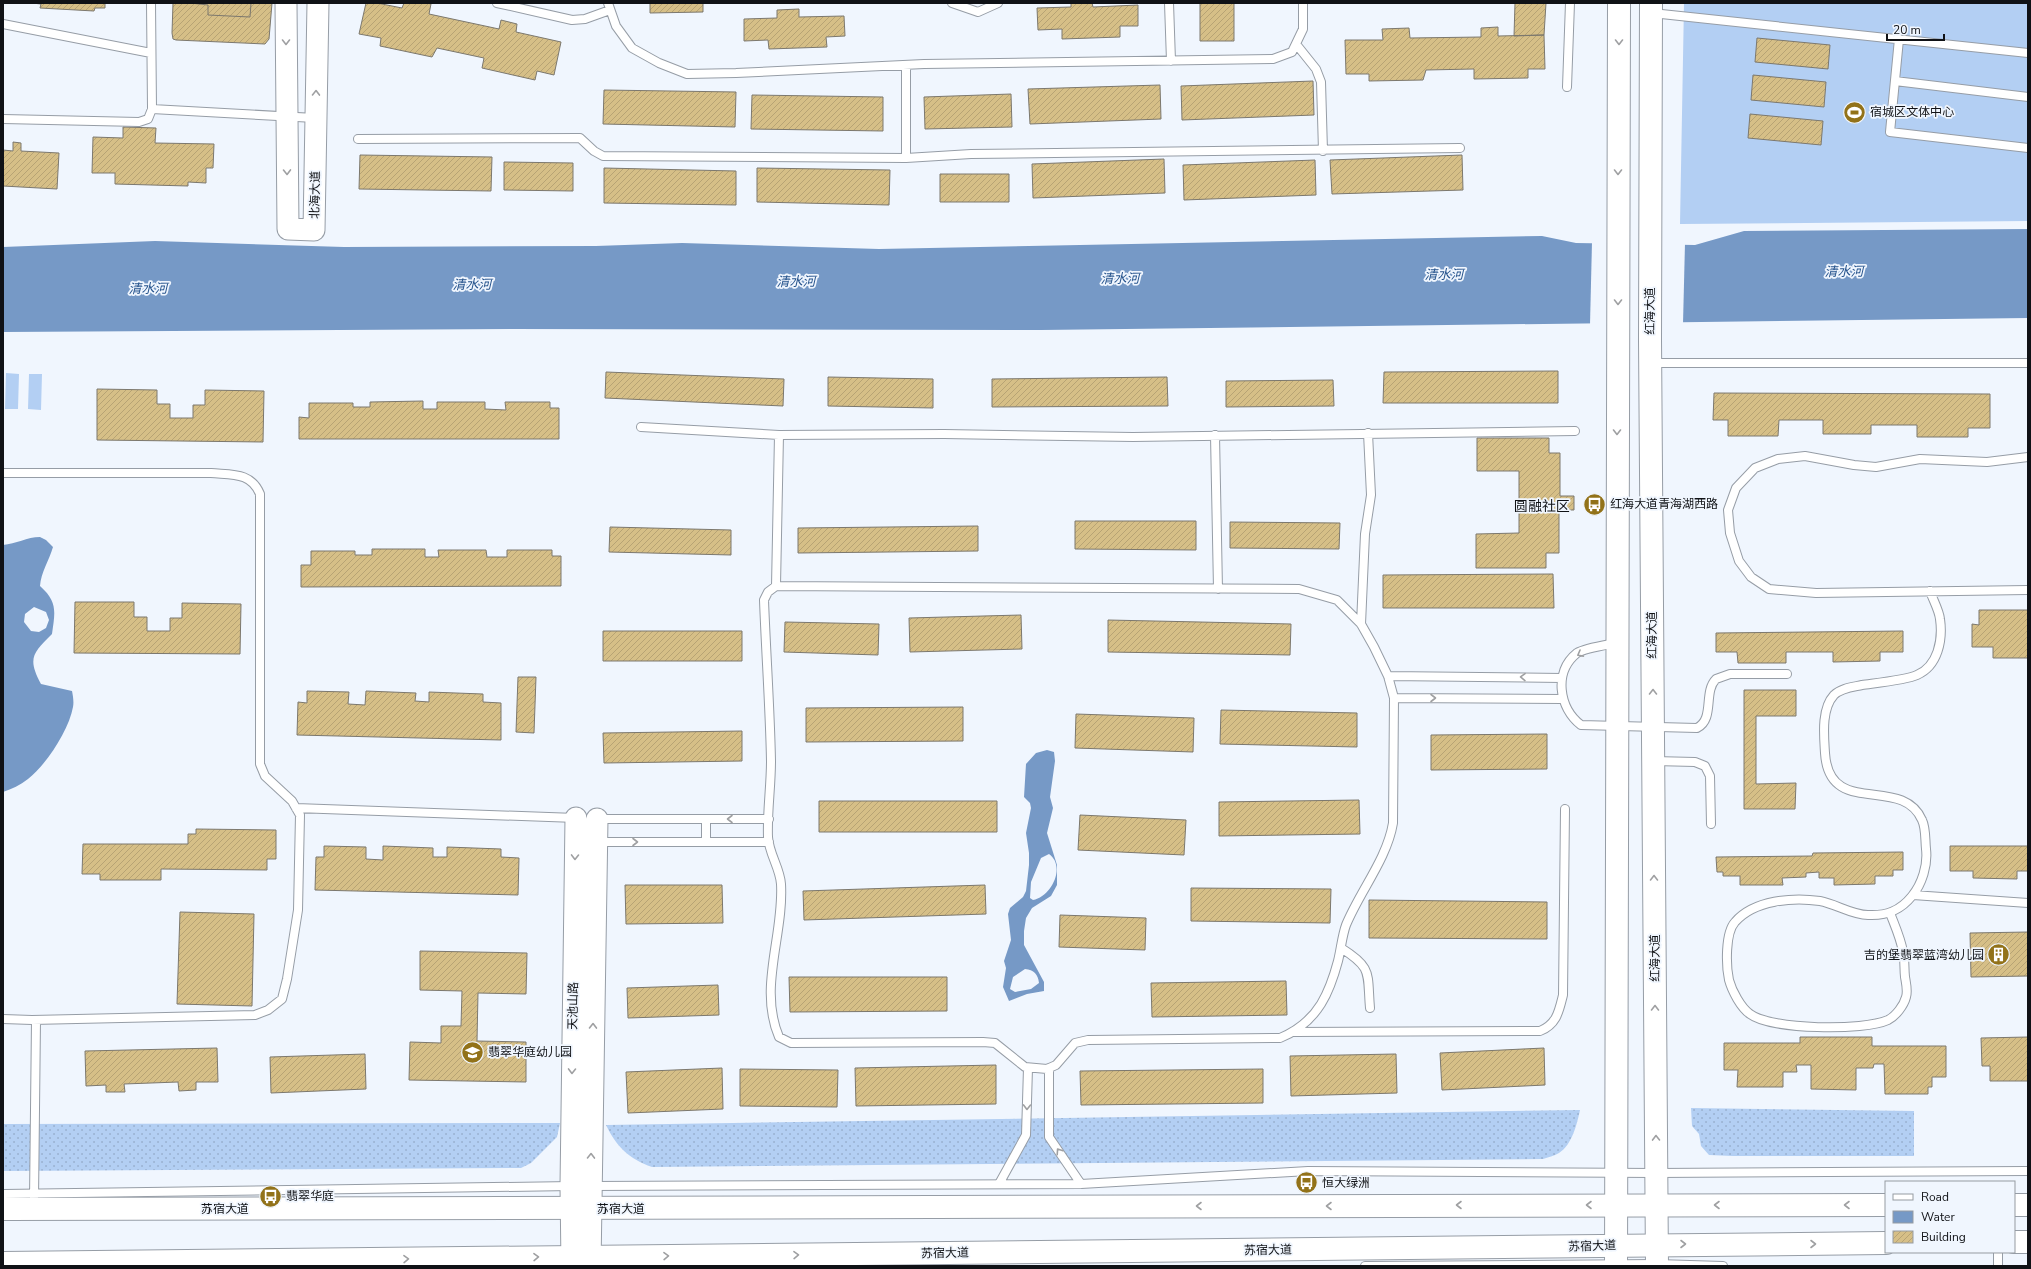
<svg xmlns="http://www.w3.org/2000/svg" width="2031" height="1269" font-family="'Nunito Sans','Noto Sans SC',sans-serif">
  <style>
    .garden { fill: url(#garden-dots) }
    .pitch { fill: #b3cff3 }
    .water { fill: #7699c6; fill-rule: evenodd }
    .pier { fill: #f0f6fe }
    .building { fill: url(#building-hatch); stroke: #7c786e }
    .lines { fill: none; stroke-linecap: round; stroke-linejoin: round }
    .service-casing { stroke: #969da6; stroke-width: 10 }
    .tertiary-casing { stroke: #969da6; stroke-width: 23 }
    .secondary-casing { stroke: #969da6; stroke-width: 24 }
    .primary-casing { stroke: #969da6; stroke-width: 24 }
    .service { stroke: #fff; stroke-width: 8 }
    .tertiary { stroke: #fff; stroke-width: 21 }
    .secondary { stroke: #fff; stroke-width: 22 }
    .primary { stroke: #fff; stroke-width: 22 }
    .oneway { stroke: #9fa0a2 }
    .labels { text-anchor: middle; stroke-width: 3.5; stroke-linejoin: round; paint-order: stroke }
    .poi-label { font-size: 12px; fill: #101216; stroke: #f0f6fe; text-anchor: start }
    .street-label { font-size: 12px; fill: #101216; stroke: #f0f6fe }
    .water-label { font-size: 13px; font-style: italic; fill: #24528c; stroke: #f0f6fe }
    .quarter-label { font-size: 14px; fill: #101216; stroke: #f0f6fe }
  </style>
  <defs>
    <pattern id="garden-dots" width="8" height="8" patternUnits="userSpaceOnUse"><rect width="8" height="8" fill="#b3cff3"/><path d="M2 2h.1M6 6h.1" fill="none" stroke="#99b1d0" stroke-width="1.8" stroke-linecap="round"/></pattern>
    <pattern id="building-hatch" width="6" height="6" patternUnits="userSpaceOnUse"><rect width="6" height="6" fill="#d6bf87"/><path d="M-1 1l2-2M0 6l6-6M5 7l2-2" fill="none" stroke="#b7a374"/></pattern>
  </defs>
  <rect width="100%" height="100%" fill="#f0f6fe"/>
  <!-- garden -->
  <path class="garden" d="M1691 1108 1914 1111V1156H1733L1709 1155 1701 1146 1699 1134 1692 1126Z
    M1580 1110C1577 1124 1572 1145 1559 1153 1554 1156 1548 1157 1543 1159L652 1167C629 1159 616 1146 606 1125Z
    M560 1123 557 1137 531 1163 521 1168 3 1171V1124Z"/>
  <!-- pitch -->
  <path class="pitch" d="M1684 3H2028V221L1680 224Z
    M6 373 19 374 18 409H5Z
    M29 374H42L41 410 28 409Z"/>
  <!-- water -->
  <path class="water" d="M2028 229V318L1041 330 512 329 3 332V247L155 241 344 247 596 246 682 243 879 249 1542 236 1576 243 1695 245 1744 231Z
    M40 537 46 540 53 547C49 561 41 572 40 586 58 602 55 612 52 634 33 653 27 658 41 684L72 691C73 696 74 702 73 707 69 730 46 765 28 779 20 785 12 789 3 792V545C16 544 27 537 40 537ZM34 607 46 612 49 620 46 628 39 632 31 631 24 622 25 614Z
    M1047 750 1054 752 1055 761 1050 797 1053 808 1047 833 1057 865V885L1051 896 1032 908 1026 918 1024 931V945L1044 982V991L1027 994 1009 1001 1003 987 1006 968 1004 961 1011 940 1008 914 1010 908 1023 897 1026 891 1029 865V853L1026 833 1031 808 1030 803 1024 797 1026 764 1036 753ZM1049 854C1066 866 1052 896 1033 900L1030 898 1031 882 1041 858ZM1025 969C1034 970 1038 974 1039 983L1031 989 1015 992 1010 989 1013 977Z"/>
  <!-- pier -->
  <path class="pier" d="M1592 242 1685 243 1683 324 1590 325Z"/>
  <!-- building -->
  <path class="building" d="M32 3H105V8H95L94 11 40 8 41 4Z
    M173 3H272L269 39 265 44 176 40 173 39 172 33Z
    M190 3H251L250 17 208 15V5Z
    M366 3H377L402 8 404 3H427L431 4 429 14 499 29 501 20 517 24 516 32 561 42 554 75 537 71 535 80 482 68 484 58 437 48 432 57 380 46 381 38 359 34Z
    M650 3H703V12L650 13Z
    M1071 3H1092L1093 7 1138 5V26H1120V37L1062 39V29L1038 30 1037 8 1071 7Z
    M1200 3H1234V41H1200Z
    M1515 3H1546L1544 35 1514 36Z
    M799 9V17L844 16 845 36 826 37 827 47 769 49 768 40 744 41V19L777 18V10Z
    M1498 27V36L1544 35 1545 69H1528V78L1474 79V69L1426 70 1423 80 1369 81V74H1346L1345 40H1383L1382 29 1409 28 1410 38 1481 37V28Z
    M1757 38 1830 45 1828 69 1755 62Z
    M1753 75 1826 82 1824 107 1751 100Z
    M1313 81 1314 115 1182 120 1181 86Z
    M1160 85 1161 119 1030 124 1028 89Z
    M604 90 736 92 735 127 603 124Z
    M1011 94 1012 127 925 129 924 97Z
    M752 95 883 97V131L751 129Z
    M1750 114 1823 121 1821 145 1748 138Z
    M123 127 156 128 155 143 214 144 213 168H206V183L188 182V186L115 184V173H92L93 137 123 138Z
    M13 142 21 143V151L59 153 57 189 3 186V150L13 151Z
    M360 155 492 157 491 191 359 189Z
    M1462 155 1463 190 1332 194 1330 160Z
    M1164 159 1165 193 1033 198 1032 164Z
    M1315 160 1316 195 1184 200 1183 165Z
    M504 162 573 163V191L504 190Z
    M604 168 736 171V205L604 203Z
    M757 168 890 170 889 205 757 202Z
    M940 174H1009V202H940Z
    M1558 371V403H1383L1384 372Z
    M606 372 784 379 783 406 605 398Z
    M828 377 933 379V408L828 406Z
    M1167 377 1168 406 992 407V379Z
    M1333 380 1334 406 1226 407V381Z
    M97 389 157 390V404H170V418H193V405H205V390L264 391 263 442 97 440Z
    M1714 393 1990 394V428H1968V437H1917V425H1871V434H1823V420H1779L1778 436H1728V420H1713Z
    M423 401V409H437V402H485V409L506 410 505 402H550V408H559V439H299V417L309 418V403H353V407H370V402Z
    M1477 438H1549V453H1560V496H1574V510H1559V553H1546V568H1476V534L1519 533V471H1477Z
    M1075 521H1196V550L1075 549Z
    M1230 522 1340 523 1339 549 1230 548Z
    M978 526V551L798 553V528Z
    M610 527 731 530V555L609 552Z
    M372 549H425V557H439L438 550H486L487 557H507V550H552V556H561V586L301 587V565H311V551H355V555H372Z
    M1553 574 1554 608H1383V575Z
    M75 602H134V617H147V631H170V618H182V603L241 604 240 654 74 653Z
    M1979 610H2028V658H1993V647H1972V624L1979 625Z
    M1021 615 1022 649 910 652 909 618Z
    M1108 620 1291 624 1290 655 1108 652Z
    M785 622 879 624 878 655 784 652Z
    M603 631H742V661H603Z
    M1903 631V652H1880V661L1833 662V652H1786V663H1738L1737 652H1716V633Z
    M518 677H536L534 733 516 732Z
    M1744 690H1796V716H1756V784L1796 783 1795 809H1744Z
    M307 691 349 692 348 704 365 705 366 691 416 693 415 701 429 702V692L483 694V702L501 703V740L297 735 298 702 307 703Z
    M963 707V741L806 742V708Z
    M1221 710 1357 713V747L1220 744Z
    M1076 714 1194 718 1193 752 1075 748Z
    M742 731V761L604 763 603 733Z
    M1547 734V769L1431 770V735Z
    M1359 800 1360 834 1219 836V802Z
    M819 801H997V832H819Z
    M1080 815 1186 820 1184 855 1078 850Z
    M196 829 276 830V859H267V870L161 869V880H100V874H82L83 844H188V834H196Z
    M324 846 366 847V859L383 860V846L433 848V857H447V847L501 849V857L519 858 518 895 315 890 316 857H324Z
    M1950 846H2028V871H2017V879L1973 878V871H1950Z
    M1903 852V870H1893V876H1875V884L1834 885V878H1819V872L1806 873V877L1782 878 1783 885H1740V876H1723V872H1717L1716 857 1812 856 1813 853Z
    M625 885H722L723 923 626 924Z
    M985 885 986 914 804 920 803 891Z
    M1191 888 1331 889 1330 923 1191 921Z
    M1369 900 1547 902V939L1369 938Z
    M180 912 254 914 252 1006 177 1004Z
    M1060 915 1146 918 1145 950 1059 947Z
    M2028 932V976L1971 977 1970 933Z
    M420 951 527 953 526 994 478 993 477 1041 526 1042V1082L409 1080 410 1042 441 1043V1026H461L462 991 420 990Z
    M789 977H947V1011L790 1012Z
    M1286 981 1287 1015 1152 1017 1151 983Z
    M718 985 719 1015 628 1018 627 988Z
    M1800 1037H1872V1046H1946V1077H1932V1087H1928V1094H1885L1884 1064H1874L1873 1068H1856V1090L1811 1089V1065H1796L1797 1072H1783V1087H1737L1738 1070H1724V1043H1800Z
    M2028 1037V1081H1990V1066H1982L1981 1038Z
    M217 1048 218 1082H196V1090L179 1091 178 1082 124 1084 125 1092H106V1085L86 1086 85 1051Z
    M1544 1048 1545 1085 1442 1090 1440 1053Z
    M365 1054 366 1089 271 1093 270 1057Z
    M1396 1054 1397 1093 1291 1096 1290 1056Z
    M996 1065V1104L856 1106 855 1068Z
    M722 1068 723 1109 628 1113 626 1072Z
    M740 1069 838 1070 837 1107 740 1106Z
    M1263 1069V1103L1081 1105 1080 1071Z"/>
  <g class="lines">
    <defs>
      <path id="service" d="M151 3 152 109 315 118
        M497 3 572 20 585 19 610 10
        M608 3 616 26 632 48 659 63 687 74 736 73 924 64 1273 59 1292 52 1303 29V3
        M952 3 978 12 998 3
        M1169 3 1171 61
        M1652 13 2028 53
        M3 24 151 53
        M1899 39 1890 132 2028 148
        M1296 44 1316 69 1321 82 1323 151
        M1895 81 2028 97
        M1567 87 1570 3
        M3 119 139 122 148 119 152 109
        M358 139 580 138 594 151 603 156 906 158 971 154 1460 148
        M906 158V65
        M1651 363H2028
        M641 427 779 435 944 434 1133 437 1575 431
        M1215 435 1218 589
        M2028 457 1987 462 1920 459 1876 467 1854 465 1805 456 1778 459 1755 468 1736 488 1728 510 1730 533 1739 561 1751 577 1769 589 1816 593 2028 590
        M3 473H211C232 475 251 472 260 494V764L265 776 292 801 300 815 298 910 287 979 282 999 268 1010 255 1015 32 1020 3 1019
        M776 586 1299 589 1337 600 1361 624 1374 647 1388 676 1394 698 1393 823C1387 859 1360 891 1346 925 1342 936 1341 949 1338 961 1334 976 1329 991 1321 1004 1311 1020 1297 1031 1280 1038L1088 1040 1075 1043 1056 1065 1047 1069 1025 1067 995 1043 983 1042 791 1043 779 1037C758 988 784 935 781 884 780 868 769 854 768 837 767 812 771 787 771 761 770 708 766 654 764 600L768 592Z
        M776 586 779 435
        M1361 624 1365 534 1371 495 1368 433
        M1616 643C1606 645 1585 648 1577 653 1553 672 1559 708 1581 725L1697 728C1715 719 1703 692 1716 679L1730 674H1787
        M1388 676 1562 678
        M1394 698 1562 699
        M1654 761 1695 762 1705 766 1710 776 1711 824
        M296 808 576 818
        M598 819H769
        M706 819V842
        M597 842H769
        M1913 895 2028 903
        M1890 913C1895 926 1901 939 1903 952 1905 960 1904 968 1905 977 1906 983 1908 991 1906 997 1904 1005 1896 1016 1888 1020 1864 1031 1771 1030 1750 1014 1741 1008 1732 991 1729 980 1726 966 1725 933 1735 922 1754 900 1793 897 1820 901 1836 904 1852 915 1868 915 1886 916 1900 911 1912 896 1922 884 1928 865 1926 849 1925 840 1926 828 1922 820 1902 774 1829 819 1825 753 1824 736 1821 709 1834 695 1841 688 1853 687 1862 685 1876 683 1906 680 1917 675 1938 666 1943 640 1940 619 1939 610 1933 600 1930 591
        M1341 948C1373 968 1367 973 1370 1008
        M1294 1032 1540 1031C1557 1024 1559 1011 1563 995L1565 809
        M1049 1068V1137L1081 1184
        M999 1184 1026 1135 1028 1068
        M591 1186 1081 1184 1308 1171 1656 1173 2028 1171
        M3 1194 572 1186
        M34 1199 36 1020
        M1365 1266 1657 1264 1723 1266
        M1998 1266V1252"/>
      <path id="tertiary" d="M286 3 288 229 314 230 318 3
        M572 1266 571 1186 576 818
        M590 1266 597 819"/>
      <path id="secondary" d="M1651 3 1650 340 1657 1266
        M1616 1266 1619 3"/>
      <path id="primary" d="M2014 1205H2028
        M3 1209 1886 1205
        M2014 1242H2028
        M3 1263 1886 1243"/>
    </defs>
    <!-- service casing -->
    <use href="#service" class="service-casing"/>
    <!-- tertiary casing -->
    <use href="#tertiary" class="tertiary-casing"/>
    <!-- secondary casing -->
    <use href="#secondary" class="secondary-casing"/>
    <!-- primary casing -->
    <use href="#primary" class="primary-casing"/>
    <!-- service -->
    <use href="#service" class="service"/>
    <!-- tertiary -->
    <use href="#tertiary" class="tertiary"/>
    <!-- secondary -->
    <use href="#secondary" class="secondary"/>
    <!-- primary -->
    <use href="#primary" class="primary"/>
  </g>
  <!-- one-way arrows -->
  <defs><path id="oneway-chevron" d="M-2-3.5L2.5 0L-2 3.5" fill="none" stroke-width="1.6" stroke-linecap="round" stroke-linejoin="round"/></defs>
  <g class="oneway">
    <use href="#oneway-chevron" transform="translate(286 42) rotate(90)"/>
    <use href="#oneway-chevron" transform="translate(1619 42) rotate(90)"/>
    <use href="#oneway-chevron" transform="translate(316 93) rotate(-89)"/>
    <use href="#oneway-chevron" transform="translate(287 172) rotate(89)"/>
    <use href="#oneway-chevron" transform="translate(1618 172) rotate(90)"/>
    <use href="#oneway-chevron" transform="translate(1618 302) rotate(90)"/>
    <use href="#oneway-chevron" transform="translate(1617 432) rotate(90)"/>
    <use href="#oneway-chevron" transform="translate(1580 654) rotate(151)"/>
    <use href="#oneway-chevron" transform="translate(1523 677) rotate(-179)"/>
    <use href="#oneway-chevron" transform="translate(1653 692) rotate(-90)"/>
    <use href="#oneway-chevron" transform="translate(1433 698)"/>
    <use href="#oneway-chevron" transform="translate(730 819) rotate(-180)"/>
    <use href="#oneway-chevron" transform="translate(635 842)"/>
    <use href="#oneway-chevron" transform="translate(575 857) rotate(91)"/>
    <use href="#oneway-chevron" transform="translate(1654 878) rotate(-90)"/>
    <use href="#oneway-chevron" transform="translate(1655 1008) rotate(-90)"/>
    <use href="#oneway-chevron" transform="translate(593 1026) rotate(-89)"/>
    <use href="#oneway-chevron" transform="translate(572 1071) rotate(91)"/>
    <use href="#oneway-chevron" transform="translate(1027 1107) rotate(91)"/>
    <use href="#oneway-chevron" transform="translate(1656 1138) rotate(-91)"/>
    <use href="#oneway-chevron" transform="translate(1059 1151) rotate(-124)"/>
    <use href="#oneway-chevron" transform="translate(591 1156) rotate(-89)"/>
    <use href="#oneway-chevron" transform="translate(1459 1205) rotate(180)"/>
    <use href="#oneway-chevron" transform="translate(1589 1205) rotate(180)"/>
    <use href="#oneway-chevron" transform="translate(1717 1205) rotate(-180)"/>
    <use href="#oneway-chevron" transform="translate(1847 1205) rotate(-180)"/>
    <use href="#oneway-chevron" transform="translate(1199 1206) rotate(180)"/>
    <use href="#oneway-chevron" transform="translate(1329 1206) rotate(180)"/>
    <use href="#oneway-chevron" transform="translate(1683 1244)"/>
    <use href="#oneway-chevron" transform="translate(1813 1244)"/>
    <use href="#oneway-chevron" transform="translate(796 1255) rotate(-1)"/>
    <use href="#oneway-chevron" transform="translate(666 1256) rotate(-1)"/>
    <use href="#oneway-chevron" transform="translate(536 1257) rotate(-1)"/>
    <use href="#oneway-chevron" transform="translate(406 1259) rotate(-1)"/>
  </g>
  <!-- icons -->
  <defs>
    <symbol id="stadium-disc" viewBox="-11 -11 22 22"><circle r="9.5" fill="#927219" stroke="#f0f6fe"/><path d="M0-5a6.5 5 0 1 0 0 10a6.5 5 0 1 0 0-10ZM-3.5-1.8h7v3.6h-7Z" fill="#fff"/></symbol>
    <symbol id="bus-disc" viewBox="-11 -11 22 22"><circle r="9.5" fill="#927219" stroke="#f0f6fe"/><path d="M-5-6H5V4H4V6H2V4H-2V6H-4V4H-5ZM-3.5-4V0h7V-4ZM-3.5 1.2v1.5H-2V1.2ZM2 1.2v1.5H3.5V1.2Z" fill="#fff"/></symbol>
    <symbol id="building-disc" viewBox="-11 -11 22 22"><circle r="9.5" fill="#927219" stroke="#f0f6fe"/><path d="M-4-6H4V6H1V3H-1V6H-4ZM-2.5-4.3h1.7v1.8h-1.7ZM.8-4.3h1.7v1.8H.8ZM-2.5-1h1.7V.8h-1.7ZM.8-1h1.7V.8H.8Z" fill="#fff"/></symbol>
    <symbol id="school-disc" viewBox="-11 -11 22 22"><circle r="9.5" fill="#927219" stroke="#f0f6fe"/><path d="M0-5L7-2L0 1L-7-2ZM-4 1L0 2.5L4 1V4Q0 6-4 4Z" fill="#fff"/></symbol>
  </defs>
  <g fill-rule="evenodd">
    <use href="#stadium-disc" x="1842" y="100" width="25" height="25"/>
    <use href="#bus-disc" x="1582" y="492" width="25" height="25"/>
    <use href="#building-disc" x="1986" y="942" width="25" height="25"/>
    <use href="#school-disc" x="460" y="1040" width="25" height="25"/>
    <use href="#bus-disc" x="1294" y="1170" width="25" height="25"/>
    <use href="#bus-disc" x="258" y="1184" width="25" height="25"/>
  </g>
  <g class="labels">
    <!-- poi labels -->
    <g class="poi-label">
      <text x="1870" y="116">宿城区文体中心</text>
      <text x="1610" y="508">红海大道青海湖西路</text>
      <text x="1984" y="959" text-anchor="end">吉的堡翡翠蓝湾幼儿园</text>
      <text x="488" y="1056">翡翠华庭幼儿园</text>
      <text x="1322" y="1187">恒大绿洲</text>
      <text x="286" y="1200">翡翠华庭</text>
    </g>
    <!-- street labels -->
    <g class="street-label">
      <text transform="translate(315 195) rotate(-89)" y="4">北海大道</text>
      <text transform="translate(1650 311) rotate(-90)" y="4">红海大道</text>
      <text transform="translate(1652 635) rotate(-90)" y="4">红海大道</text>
      <text transform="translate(1655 958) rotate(-90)" y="4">红海大道</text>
      <text transform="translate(573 1006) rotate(-89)" y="4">天池山路</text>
      <text x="225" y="1213">苏宿大道</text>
      <text x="621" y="1213">苏宿大道</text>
      <text transform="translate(1592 1246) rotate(-2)" y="4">苏宿大道</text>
      <text transform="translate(1268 1250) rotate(-1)" y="4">苏宿大道</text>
      <text transform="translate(945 1253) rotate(-1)" y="4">苏宿大道</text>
    </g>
    <!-- water labels -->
    <g class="water-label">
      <text transform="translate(1844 271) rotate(-1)" y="5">清水河</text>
      <text transform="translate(1444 274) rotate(-1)" y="5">清水河</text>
      <text transform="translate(1120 278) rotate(-1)" y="5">清水河</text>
      <text transform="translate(796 281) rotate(-1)" y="5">清水河</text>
      <text transform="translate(472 284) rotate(-1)" y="5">清水河</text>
      <text transform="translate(148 288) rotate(-1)" y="5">清水河</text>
    </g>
    <!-- quarter labels -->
    <g class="quarter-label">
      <text x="1542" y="511">圆融社区</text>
    </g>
  </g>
  <!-- border -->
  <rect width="2031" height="1269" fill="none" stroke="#101216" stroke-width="8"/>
  <!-- legend -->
  <rect x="1885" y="1181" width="130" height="72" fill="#f0f6fe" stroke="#969ba1"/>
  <rect x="1893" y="1194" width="20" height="6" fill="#ffffff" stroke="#969ba1"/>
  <text x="1921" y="1201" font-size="12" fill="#101216">Road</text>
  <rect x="1893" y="1211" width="20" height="12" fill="#7699c6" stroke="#969ba1"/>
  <text x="1921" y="1221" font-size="12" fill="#101216">Water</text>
  <rect x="1893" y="1231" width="20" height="12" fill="url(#building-hatch)" stroke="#969ba1"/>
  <text x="1921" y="1241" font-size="12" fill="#101216">Building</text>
  <!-- scale -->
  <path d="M1887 34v6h57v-6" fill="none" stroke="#101216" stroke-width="2"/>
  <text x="1893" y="34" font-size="12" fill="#101216" stroke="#f0f6fe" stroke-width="3" paint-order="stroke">20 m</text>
</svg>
